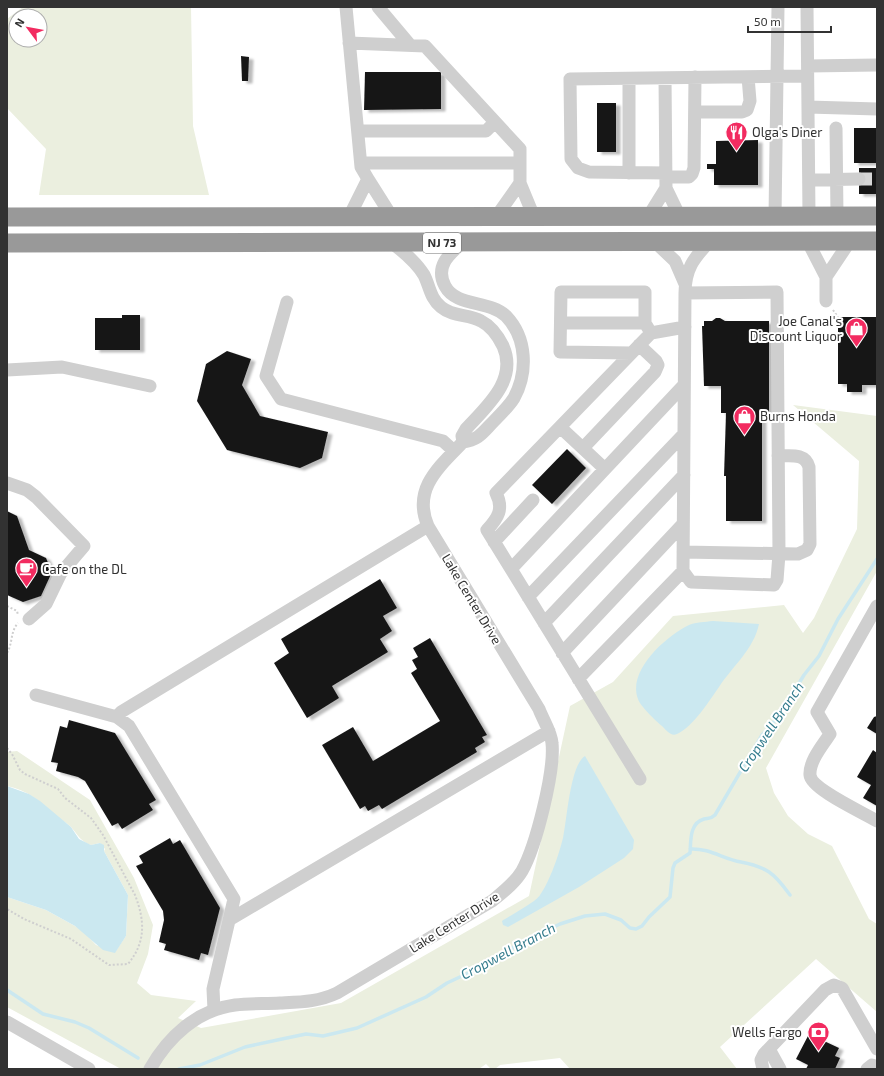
<svg xmlns="http://www.w3.org/2000/svg" width="884" height="1076" font-family="'Exo 2',sans-serif">
  <style>
    .green { fill: #ebefdf; fill-rule: evenodd }
    .water { fill: #cbe8f0 }
    .lines { fill: none; stroke-linecap: round; stroke-linejoin: round }
    .stream { stroke: #cbe8f0; stroke-width: 3.5 }
    .building { fill: #191919; filter: url(#shadow) }
    .minor-tunnel { stroke: #d6d6d6; stroke-width: 13; stroke-dasharray: 13 6; stroke-linecap: butt }
    .path { stroke: #cfcfcf; stroke-width: 2; stroke-dasharray: 2 2; stroke-linecap: butt }
    .minor { stroke: #cfcfcf; stroke-width: 13 }
    .highway { stroke: #999; stroke-width: 19 }
    .labels { text-anchor: middle; stroke-width: 4; stroke-linejoin: round; paint-order: stroke }
    .shield { fill: #fff; stroke: #707070; stroke-width: 1 }
    .shield-label { font-size: 12px; font-weight: bold; fill: #323232 }
    .poi-label { font-size: 13px; fill: #323232; stroke: #fff; text-anchor: start }
    .street-label { font-size: 13px; fill: #323232; stroke: #fff }
    .water-label { font-size: 14px; font-style: italic; fill: #347c8d; stroke: #fff }
  </style>
  <defs>
    <filter id="shadow"><feDropShadow dx="4.5" dy="2.5" stdDeviation="1" flood-color="#0004"/></filter>
  </defs>
  <rect width="100%" height="100%" fill="#fff"/>
  <!-- green -->
  <path class="green" d="M23 7H191L193 126 209 195H39L46 149 7 108V19ZM16 16H40V40H16Z
    M793 405 877 416V571L766 768 774 793 788 816 808 834 832 846 869 919 877 924V1012L816 959 720 1047 737 1069H570L560 1058 500 1065 495 1069H491L486 1064 479 1069H121L7 1007V897L46 910 75 926 84 932 96 945 115 952 126 936 128 895 104 851 105 849 100 843 91 845C81 842 78 835 71 827 66 822 59 819 54 814 38 800 29 791 7 786V752L17 751 90 800 134 878 153 925 148 954 137 983 151 995 196 1001 178 1018 201 1028 341 1003 529 896 570 706 613 682 673 616 784 605 803 633 814 618 857 529 859 461Z"/>
  <!-- water -->
  <path class="water" d="M713 621 759 624C754 649 732 667 719 687 709 701 693 727 677 734 671 737 666 730 662 726 656 721 640 706 638 699 627 671 666 636 689 625 696 622 705 622 713 621Z
    M585 756 634 840 633 849 624 858 579 887 508 927 503 925 502 921C511 915 536 902 540 895 550 881 559 854 563 838 567 820 570 765 585 756Z
    M7 786 29 794 40 801 71 827 79 839 91 845 100 843 104 845V851L128 895 126 936 115 953 103 950 75 926 46 910 7 897Z"/>
  <g class="lines">
    <!-- stream -->
    <path class="stream" d="M690 849C710 848 723 859 741 862 751 864 760 866 769 872 778 878 784 887 790 895
      M7 990 43 1014 75 1022 89 1028 138 1058
      M179 1069 200 1065 245 1047 282 1039 306 1034 323 1036 357 1028 426 997 447 983 496 960 518 944 560 924 585 916 605 914 621 920 630 928 636 929 642 926 649 917 670 897 673 868 675 863 690 853C691 842 689 823 704 819 709 818 711 819 715 815L762 735 779 716 804 675 819 656 838 619 877 559"/>
  </g>
  <!-- building -->
  <path class="building" d="M241 56 249 57 248 81H242Z
    M365 72H441V109L364 110Z
    M597 103H616V152H597Z
    M854 128H877V163H854Z
    M758 140V185H714V169H707V164H716V141Z
    M859 168H877V194H859Z
    M122 315H140V350H95V318H122Z
    M838 317H877V385H862V392H847V384H838Z
    M716 318H720L725 321H769V413H762V521H726V476H724L726 413H721V386H704L702 326H704V321H712Z
    M227 351 251 359 242 385 260 416 328 432 322 458 300 468 227 450 197 401 206 364Z
    M567 449 586 468 552 504 532 485Z
    M7 511 17 516 29 550 46 558 52 572 41 596 23 602 7 595Z
    M380 579 397 608 383 616 392 631 380 639 388 652 332 686 339 698 307 718 274 663 289 653 281 639Z
    M430 638 487 735 482 737 485 742 475 748 477 752 382 809 379 805 368 811 365 806 360 809 322 745 353 727 373 761 440 721 411 673 417 669 412 660 418 657 413 648Z
    M877 716V734L867 728 874 717Z
    M69 720 115 733 156 800 149 804 153 810 122 829 118 823 112 826 85 781 78 777 56 771 58 763 51 762 60 726 67 728Z
    M873 750 877 753V806L863 798 871 785 857 777Z
    M170 838 173 844 180 840 220 908 208 955 201 953 199 960 164 950 166 944 159 942 164 920 163 911 136 866 143 863 139 856Z
    M809 1034 839 1048 835 1056 840 1058 835 1069H806L808 1065 796 1059Z"/>
  <g class="lines">
    <!-- minor-tunnel -->
    <path class="minor-tunnel" d="M859 179H877"/>
    <!-- path -->
    <path class="path" d="M833 310 838 317
      M7 606 17 611 18 615
      M7 653C13 643 10 632 18 623
      M7 748 12 754 20 770 25 774 58 789 65 798 91 818 103 835 135 895C145 921 146 942 128 964L109 965 71 939 24 919 7 909"/>
    <!-- minor -->
    <path class="minor" d="M346 7 361 167 368 179
      M378 7 410 45
      M807 7 809 215
      M349 43 425 46 520 149V183
      M808 66 877 65
      M665 78 666 188
      M629 79V173
      M808 107 877 109
      M695 112H742L747 110 750 101 748 77
      M836 128 837 216
      M358 131H486L495 122
      M361 163H519
      M666 173 589 172 578 168 571 159 570 79 807 76
      M666 177H689L692 174 694 168 695 77
      M809 180 859 179
      M775 216 778 7
      M349 217 368 179 392 217
      M496 217 520 183 534 217
      M648 217 666 188 680 217
      M655 242 675 261 685 284
      M808 242 826 277 850 241
      M392 243C404 252 416 262 424 275 430 287 430 298 441 307 453 317 468 314 481 321 491 326 498 336 503 346 518 380 487 406 466 429L462 436 463 442
      M685 293 777 292 779 554 777 580 774 585 691 582 683 571 685 293C685 269 694 258 709 242
      M826 301V277
      M287 302 266 376 281 399 443 441 454 451
      M561 323H645
      M631 353 560 352 561 292H645V323L651 333
      M7 370 62 367 150 386
      M560 427 605 469
      M583 448 655 372 658 365 656 361 639 345
      M7 483 27 490 36 497 84 546 61 573 46 604 29 619
      M494 542 533 500
      M683 552 798 554 807 550 810 544 809 467C805 453 791 456 778 456
      M511 569 684 385
      M528 597 684 434
      M877 606 817 712 830 734C823 745 809 761 810 775 811 789 864 813 877 821
      M544 623 684 475
      M562 653 683 524
      M578 679 683 571
      M36 695 117 717 129 726 234 899 213 989 214 1010
      M117 717 121 712 428 526
      M640 779 487 530C498 518 504 509 496 493L651 333 685 327
      M229 920 549 731
      M7 1022 89 1069
      M769 1049 780 1069
      M150 1069C168 1037 197 1010 235 1005 250 1003 265 1004 280 1003 301 1002 318 1002 337 993L492 901C503 892 515 883 522 871 536 846 555 771 552 743 551 731 543 720 539 709L428 526C412 489 439 467 463 442 479 440 483 432 494 421 501 414 509 406 514 398 528 372 527 338 506 316 489 300 456 307 445 286 435 267 448 255 462 243
      M763 1069 761 1060 764 1054 825 990 834 985 842 988 877 1049
      M867 1069 872 1065 877 1067"/>
    <!-- highway -->
    <path class="highway" d="M7 217 877 216
      M7 243 877 241"/>
  </g>
  <!-- icons -->
  <defs>
    <symbol id="restaurant-pin" viewBox="-11 -11 22 30"><path d="M0 17L-7.5 6A9.5 9.5 0 1 1 7.5 6Z" fill="#f22b60" stroke="#fff"/><path d="M-5-6h1v4h1v-4h1v4h1v-4h1v5L-1.5 .5V6h-2V.5L-5-1ZM5-6V6H3V1.5H1.5Q1.5-4 5-6Z" fill="#fff"/></symbol>
    <symbol id="shop-pin" viewBox="-11 -11 22 30"><path d="M0 17L-7.5 6A9.5 9.5 0 1 1 7.5 6Z" fill="#f22b60" stroke="#fff"/><path d="M-5-2.5h2.3a2.7 3.5 0 0 1 5.4 0H5L5.5 6h-11ZM-1.5-2.5h3a1.5 2.3 0 0 0-3 0Z" fill="#fff"/></symbol>
    <symbol id="cafe-pin" viewBox="-11 -11 22 30"><path d="M0 17L-7.5 6A9.5 9.5 0 1 1 7.5 6Z" fill="#f22b60" stroke="#fff"/><path d="M-5.5-4.5H6V0H3Q3 3.5 0 3.5H-2.5Q-5.5 3.5-5.5 0ZM3-3.2v2h1.7v-2ZM-6 4.5H4V6H-6Z" fill="#fff"/></symbol>
    <symbol id="bank-pin" viewBox="-11 -11 22 30"><path d="M0 17L-7.5 6A9.5 9.5 0 1 1 7.5 6Z" fill="#f22b60" stroke="#fff"/><path d="M-6-4H6V4H-6ZM0-2.3a2.3 2.3 0 1 0 0 4.6a2.3 2.3 0 1 0 0-4.6Z" fill="#fff"/></symbol>
  </defs>
  <g fill-rule="evenodd">
    <use href="#restaurant-pin" x="724" y="120" width="25" height="34"/>
    <use href="#shop-pin" x="844" y="316" width="25" height="34"/>
    <use href="#shop-pin" x="732" y="404" width="25" height="34"/>
    <use href="#cafe-pin" x="14" y="556" width="25" height="34"/>
    <use href="#bank-pin" x="806" y="1020" width="25" height="34"/>
  </g>
  <g class="labels">
    <!-- shield labels -->
    <rect class="shield" x="423" y="233" width="38" height="20" rx="3"/>
    <g class="shield-label">
      <text x="442" y="247">NJ 73</text>
    </g>
    <!-- poi labels -->
    <g class="poi-label">
      <text x="752" y="137">Olga's Diner</text>
      <text x="842" y="326" text-anchor="end">Joe Canal's<tspan x="842" dy="15">Discount Liquor</tspan></text>
      <text x="760" y="421">Burns Honda</text>
      <text x="42" y="574">Cafe on the DL</text>
      <text x="802" y="1037" text-anchor="end">Wells Fargo</text>
    </g>
    <!-- street labels -->
    <g class="street-label">
      <text transform="translate(472 599) rotate(59)" y="5">Lake Center Drive</text>
      <text transform="translate(454 922) rotate(-32)" y="5">Lake Center Drive</text>
    </g>
    <!-- water labels -->
    <g class="water-label">
      <text transform="translate(771 727) rotate(-56)" y="5">Cropwell Branch</text>
      <text transform="translate(508 951) rotate(-28)" y="5">Cropwell Branch</text>
    </g>
  </g>
  <!-- border -->
  <rect width="884" height="1076" fill="none" stroke="#323232" stroke-width="16"/>
  <!-- north arrow -->
  <g transform="translate(28 28) rotate(302)"><circle r="19" fill="#ffffff" stroke="#adadad"/>
  <path d="M0-3L7 15L0 10L-7 15Z" fill="#f22b60"/>
  <text y="-6" font-size="11" font-weight="bold" text-anchor="middle" fill="#323232">N</text>
  </g>
  <!-- scale -->
  <path d="M748 26v6h83v-6" fill="none" stroke="#323232" stroke-width="2"/>
  <text x="754" y="26" font-size="12" fill="#323232" stroke="#ffffff" stroke-width="3" paint-order="stroke">50 m</text>
</svg>
